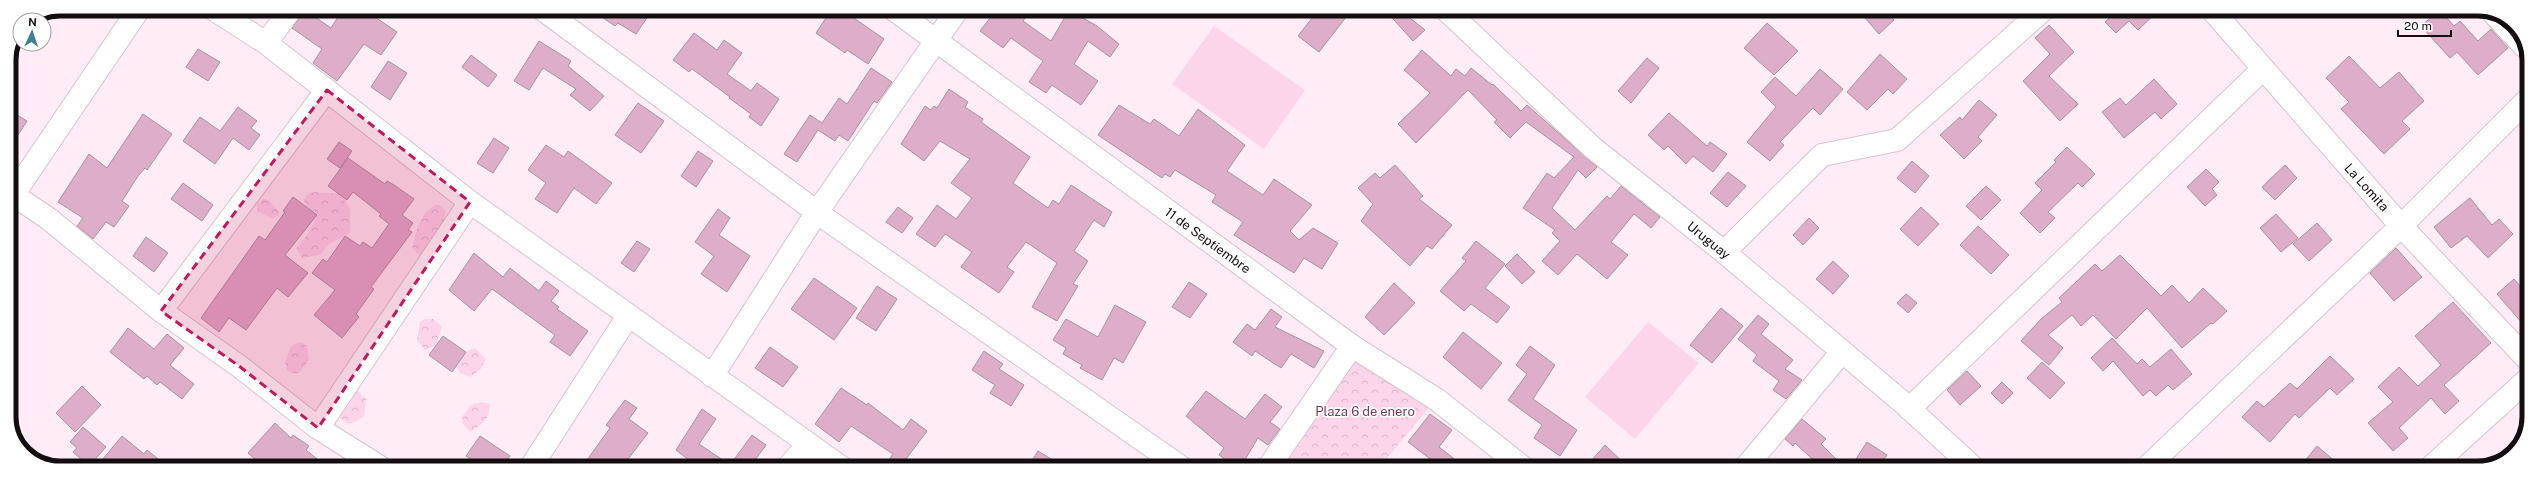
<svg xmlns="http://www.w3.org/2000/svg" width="2538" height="477" font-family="'Public Sans',sans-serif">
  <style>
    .forest { fill: url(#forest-crowns) }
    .pitch { fill: #fdd5eb }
    .building { fill: #deadc8; stroke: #a5949d }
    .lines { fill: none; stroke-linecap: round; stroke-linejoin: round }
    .minor-casing { stroke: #d6c3cd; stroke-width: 24 }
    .major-casing { stroke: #d6c3cd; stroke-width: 24 }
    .minor { stroke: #fff; stroke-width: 22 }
    .major { stroke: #fff; stroke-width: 22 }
    .marked { fill: #c2185b; fill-opacity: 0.2; stroke: #c2185b; stroke-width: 3; stroke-dasharray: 8 5; stroke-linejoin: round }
    .labels { text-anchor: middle; stroke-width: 3.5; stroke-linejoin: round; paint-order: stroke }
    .street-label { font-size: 13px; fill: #130d10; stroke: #fff }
    .park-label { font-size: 13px; fill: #773a5f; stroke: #fff }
    .rim { fill: none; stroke: #130d10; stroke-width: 5 }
  </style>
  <defs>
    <pattern id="forest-crowns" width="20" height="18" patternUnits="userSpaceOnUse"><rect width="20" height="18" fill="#fdd5eb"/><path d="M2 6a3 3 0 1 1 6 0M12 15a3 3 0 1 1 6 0" fill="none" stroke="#d8b6c8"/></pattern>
  </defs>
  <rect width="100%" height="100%" fill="#ffecf6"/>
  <!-- forest -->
  <path class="forest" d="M315 192 341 194 350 209V233L329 244 320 255 302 258 296 248 307 235 318 215 305 205 304 200 308 194Z
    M263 199 269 200 279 212V215L273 219 257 211V204Z
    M435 205H439L446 211 442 227 421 258 412 247 418 226 425 213Z
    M425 319H433L442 327 436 345 425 350 417 340 420 322Z
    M300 342 307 346 309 360 299 373H292L287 370 285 362 291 346Z
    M1352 346 1436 399 1379 468H1268Z
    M475 348 486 359 480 370 470 377 460 373 456 366C461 356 464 352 475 348Z
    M357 391 366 399 364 416 355 422 348 424 340 418 339 411 350 393Z
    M482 402 490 404C489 420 483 424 470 432L463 424 462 417 471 405Z"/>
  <!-- pitch -->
  <path class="pitch" d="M1214 26 1305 90 1264 149 1172 84Z
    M1648 322 1699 363 1635 439 1585 397Z"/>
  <!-- building -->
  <path class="building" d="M343 9H380L375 17 397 32 381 55 364 44 337 81 313 63 322 49 292 28 305 10 331 28Z
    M590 9H653L636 34 618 23 615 26Z
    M832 9H841L884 39 868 64 847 50 845 53 816 33Z
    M997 9H1031L1023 21 1051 41 1069 10 1097 26 1119 44 1110 57 1088 41 1074 64 1098 81 1081 105 1052 85 1046 93 1029 82 1043 61 1011 38 1003 48 980 31Z
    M1319 9 1338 10 1347 16 1319 52 1298 36Z
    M1385 10H1400L1425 30 1413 41Z
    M1858 10H1884L1894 20 1879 34Z
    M2118 10H2117H2159L2138 30 2129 21 2116 33 2105 22Z
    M2440 10 2454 26 2460 21 2478 41 2491 29 2508 48 2478 75 2457 52 2450 58 2421 26Z
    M1767 23 1798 51 1774 75 1744 48Z
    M2049 25 2074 52 2049 76 2078 104 2060 121 2023 81 2050 54 2035 38Z
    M694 33 717 50 724 40 742 53 727 74 751 91 757 83 779 99 761 126 749 117 751 114 729 98 730 97 699 74 692 69 689 72 673 60Z
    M539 41 571 61 568 66 604 96 590 111 570 95 576 89 543 68 529 90 514 81Z
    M198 49 220 62 208 81 186 67Z
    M1422 50 1451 76 1456 69 1465 76 1471 68 1492 85 1493 84 1521 111 1527 105 1597 167 1586 178 1578 170 1552 208 1575 230 1607 196 1610 199 1621 186 1660 217 1651 228 1634 214 1611 242 1628 255 1607 279 1577 254 1558 275 1542 261 1560 241 1552 233 1555 230 1523 208 1547 173 1554 178 1574 157 1526 122 1510 138 1494 122 1497 120 1468 90 1416 143 1398 124 1430 93 1404 70Z
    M1880 54 1907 79 1893 94 1888 89 1867 110 1847 92Z
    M471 55 497 75 488 87 462 67Z
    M2349 56 2380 88 2399 72 2424 101 2402 121 2410 129 2384 154 2341 109 2349 102 2326 78Z
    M1647 58 1659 68 1631 103 1618 91Z
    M388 61 407 73 390 100 371 87Z
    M871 68 892 82 877 103 874 101 848 141 839 135 835 141 818 130 797 162 784 154 810 115 822 123 839 98 847 104Z
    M1820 69 1843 89 1820 115 1813 108 1780 142 1784 145 1770 161 1747 142 1776 107 1761 92 1775 77 1796 96Z
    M2154 79 2177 104 2161 119 2155 112 2124 138 2102 112 2120 98 2126 105Z
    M949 89 968 102 965 107 983 119 981 122 1030 157 1013 183 1048 208 1053 200 1059 204 1071 185 1112 212 1104 227 1094 220 1074 251 1088 261 1073 284 1078 286 1057 321 1032 307 1057 263 1026 242 1007 267 1014 272 999 293 961 267 972 252 945 234 935 247 916 234 937 205 956 219 972 198 951 183 970 159 940 141 924 161 901 144 925 106 931 110 934 106 937 108Z
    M1979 100 1997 115 1978 137 1982 141 1964 159 1940 135 1960 117 1962 120Z
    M638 103 664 121 641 153 615 135Z
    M1119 105 1150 124 1154 119 1179 136 1198 109 1245 145 1227 171 1263 195 1274 179 1312 205 1290 231 1299 240 1313 228 1338 243 1322 269 1304 258 1294 273 1234 235 1243 222 1212 202 1216 195 1175 170 1170 177 1165 174 1162 178 1098 135Z
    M238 107 257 121 251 128 260 135 249 150 233 138 215 164 183 141 200 117 220 131Z
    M9 110 27 121 9 149Z
    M1669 113 1707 146 1710 142 1727 154 1713 172 1693 156 1686 164 1668 146 1664 150 1648 135Z
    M143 114 172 134 147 170 145 168 138 176 122 201 129 206 114 227 106 222 93 239 77 226 83 218 58 202 89 154 107 168Z
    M494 138 509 148 493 173 477 163Z
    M339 142 352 151 340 168 327 159Z
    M546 145 564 157 568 151 612 183 596 204 574 188 557 213 535 199 546 183 528 170Z
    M2067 147 2095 174 2082 187 2078 183 2048 212 2055 218 2040 233 2020 213 2042 190 2035 183 2056 162 2054 160Z
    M698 151 713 161 696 187 681 176Z
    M348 158 385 184 387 181 394 185 414 199 402 215 413 223 408 230 412 232 371 287 374 289 356 314 359 317 342 338 314 315 335 290 312 273 323 259 327 262 345 236 360 246 363 242 372 248 389 224 379 216 381 214 353 192 347 200 328 186Z
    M1912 161 1929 176 1915 193 1897 178Z
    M1395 165 1423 196 1419 199 1452 225 1432 249 1427 246 1410 266 1361 221 1373 204 1358 188 1375 173 1380 178Z
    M2285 165 2297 178 2275 200 2262 187Z
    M2206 169 2219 182 2212 189 2217 195 2205 206 2187 187Z
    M1728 172 1746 186 1727 207 1710 193Z
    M183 183 213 205 202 221 171 199Z
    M1986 186 2001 200 1981 220 1966 206Z
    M293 197 317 215 285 255 308 273 288 297 277 288 246 330 229 318 219 332 201 318 259 236 265 240 285 212 283 211Z
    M2470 198 2492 225 2499 219 2513 234 2488 258 2467 236 2451 248 2434 227Z
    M898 207 913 218 902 233 886 222Z
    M1921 207 1939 224 1918 246 1900 229Z
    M718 209 730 218 719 235 750 256 727 292 701 274 714 256 695 242Z
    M2276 214 2298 238 2281 252 2260 228Z
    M1809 218 1819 228 1803 245 1793 235Z
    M2317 223 2332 240 2309 261 2293 244Z
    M1978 226 2009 255 1991 274 1960 245Z
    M146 237 168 253 154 272 133 256Z
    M637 241 650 249 634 272 621 263Z
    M1476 241 1505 264 1485 288 1510 307 1497 323 1471 304 1464 311 1440 291 1466 261 1462 258Z
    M2396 248 2422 277 2394 301 2370 273Z
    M474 253 503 277 510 268 539 291 546 281 559 291 551 301 559 307 557 309 588 331 570 356 550 342 555 335 492 289 474 311 449 290Z
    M1517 254 1535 272 1522 284 1505 266Z
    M2120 255 2161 296 2172 285 2189 303 2203 288 2227 311 2213 324 2211 323 2182 348 2147 308 2116 339 2093 315 2081 326 2072 315 2048 335 2063 348 2049 365 2021 341 2041 319 2062 302 2059 298 2095 264 2102 271Z
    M1833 261 1849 276 1833 294 1816 279Z
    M814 278 857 308 834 340 791 309Z
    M2514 279 2528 295V330L2497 294Z
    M1189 282 1207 294 1190 318 1172 307Z
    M1394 283 1415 303 1384 335 1365 317Z
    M877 286 897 299 876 331 856 318Z
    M1906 294 1917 303 1908 313 1897 303Z
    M2453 302 2491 343 2444 385 2459 401 2445 414 2431 398 2399 428 2408 438 2393 451 2368 423 2393 402 2378 387 2399 367 2418 386 2441 365 2415 336Z
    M1115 305 1146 322 1123 363 1114 358 1102 380 1080 368 1082 365 1063 354 1066 348 1053 340 1066 319 1098 337Z
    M1721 308 1743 326 1712 363 1690 345Z
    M1271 309 1282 317 1275 327 1324 351 1314 368 1291 354 1281 368 1255 351 1252 356 1233 342 1247 324 1255 330Z
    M1758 315 1769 324 1761 334 1793 360 1785 369 1802 380 1786 399 1773 390 1779 381 1753 361 1757 355 1738 339Z
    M128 328 154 349 167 334 184 348 170 365 194 384 182 399 160 382 157 385 147 376 144 379 110 352Z
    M1463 332 1502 363 1481 389 1443 357Z
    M443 336 466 352 452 372 429 355Z
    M2112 338 2137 364 2142 359 2150 367 2171 349 2192 374 2173 390 2168 385 2156 396 2150 390 2143 396 2113 361 2103 371 2091 358Z
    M1530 346 1555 365 1533 399 1577 430 1560 456 1534 438 1542 425 1508 400 1527 374 1516 365Z
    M770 347 798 367 783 387 755 368Z
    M984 351 1003 364 999 369 1024 385 1011 406 990 393 995 385 972 370Z
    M2330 356 2354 379 2337 395 2330 388 2299 418 2295 414 2270 442 2242 417 2257 401 2264 407 2290 383 2297 389Z
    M2042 362 2065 383 2050 399 2027 378Z
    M1967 371 1981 386 1960 405 1947 390Z
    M2002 382 2013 393 2002 404 1991 393Z
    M82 386 101 405 75 432 56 413Z
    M841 388 867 405 868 403 903 430 911 419 927 431 900 467H884L893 454 851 426 839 442 815 424Z
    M1206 391 1245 419 1265 394 1282 407 1270 422 1280 429 1268 445 1258 438 1240 468H1220L1225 459 1219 455 1224 448 1186 416Z
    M625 400 637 408 629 419 648 433 622 467H582L610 428 606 425Z
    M702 409 716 419 699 444 730 465 752 435 766 445 750 467H698L676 450Z
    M1430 414 1452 430 1439 447 1466 468H1442L1408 442Z
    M1802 419 1826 439 1821 444 1845 468H1822L1795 443 1793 446 1785 439Z
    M275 423 291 438 293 435 309 446 306 450 327 467H264L248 453Z
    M83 427 106 447 89 466 73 452 77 448 70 442Z
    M122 436 144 454 147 450 168 467H112L103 459Z
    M480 436 510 456 502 467H482L466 456Z
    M1867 442 1887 455 1878 468H1850Z
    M1605 445 1629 468H1585Z
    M2317 446 2343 468H2299Z
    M1038 451 1064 467H1028Z"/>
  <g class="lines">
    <defs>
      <path id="minor" d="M213 9 266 43 470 202 841 467
        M542 9 829 221 1181 467
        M1446 10 1593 148 1724 252 1901 401 1974 468
        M2212 10 2401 226 2528 360
        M2494 14 2525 47
        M266 43 291 9
        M9 192 49 219 161 311 239 366 318 428 380 467
        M13 195 139 9
        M1724 252 1822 155 1897 140 2043 10
        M161 311 327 90
        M712 376 817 212 958 9
        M1909 409 2263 69
        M318 428 470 202
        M531 467 628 316
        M788 467 808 444
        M1268 468 1352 346
        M1745 468 1841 353
        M2146 468 2401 226 2529 98
        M2430 468 2528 379"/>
      <path id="major" d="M893 9 1352 346 1436 399 1524 468"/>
    </defs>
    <!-- minor casing -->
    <use href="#minor" class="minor-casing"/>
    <!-- major casing -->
    <use href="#major" class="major-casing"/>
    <!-- minor -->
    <use href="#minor" class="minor"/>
    <!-- major -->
    <use href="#major" class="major"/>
  </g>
  <!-- marked area -->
  <path class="marked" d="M327 90 470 202 318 428 239 366 161 311Z"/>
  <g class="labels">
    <!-- street labels -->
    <g class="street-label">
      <text transform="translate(2367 187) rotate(48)" y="5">La Lomita</text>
      <text transform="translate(1208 240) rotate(36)" y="5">11 de Septiembre</text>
      <text transform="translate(1709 240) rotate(39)" y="5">Uruguay</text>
    </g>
    <!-- park labels -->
    <g class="park-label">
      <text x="1365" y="416">Plaza 6 de enero</text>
    </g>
  </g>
  <!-- crop -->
  <path d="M0 0H2538V477H0ZM60 16H2478A44 44 0 0 1 2522 60V417A44 44 0 0 1 2478 461H60A44 44 0 0 1 16 417V60A44 44 0 0 1 60 16Z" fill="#fff" fill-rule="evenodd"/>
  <path class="rim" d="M60 16H2478A44 44 0 0 1 2522 60V417A44 44 0 0 1 2478 461H60A44 44 0 0 1 16 417V60A44 44 0 0 1 60 16Z"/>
  <!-- north arrow -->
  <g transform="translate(32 32) rotate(3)"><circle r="19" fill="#ffffff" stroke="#a19e9f"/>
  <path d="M0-3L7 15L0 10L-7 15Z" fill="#407f94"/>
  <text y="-6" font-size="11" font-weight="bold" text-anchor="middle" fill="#130d10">N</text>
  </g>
  <!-- scale -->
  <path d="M2398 30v6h53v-6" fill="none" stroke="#130d10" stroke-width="2"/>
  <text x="2404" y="30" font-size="12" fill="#130d10" stroke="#ffffff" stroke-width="3" paint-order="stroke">20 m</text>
</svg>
